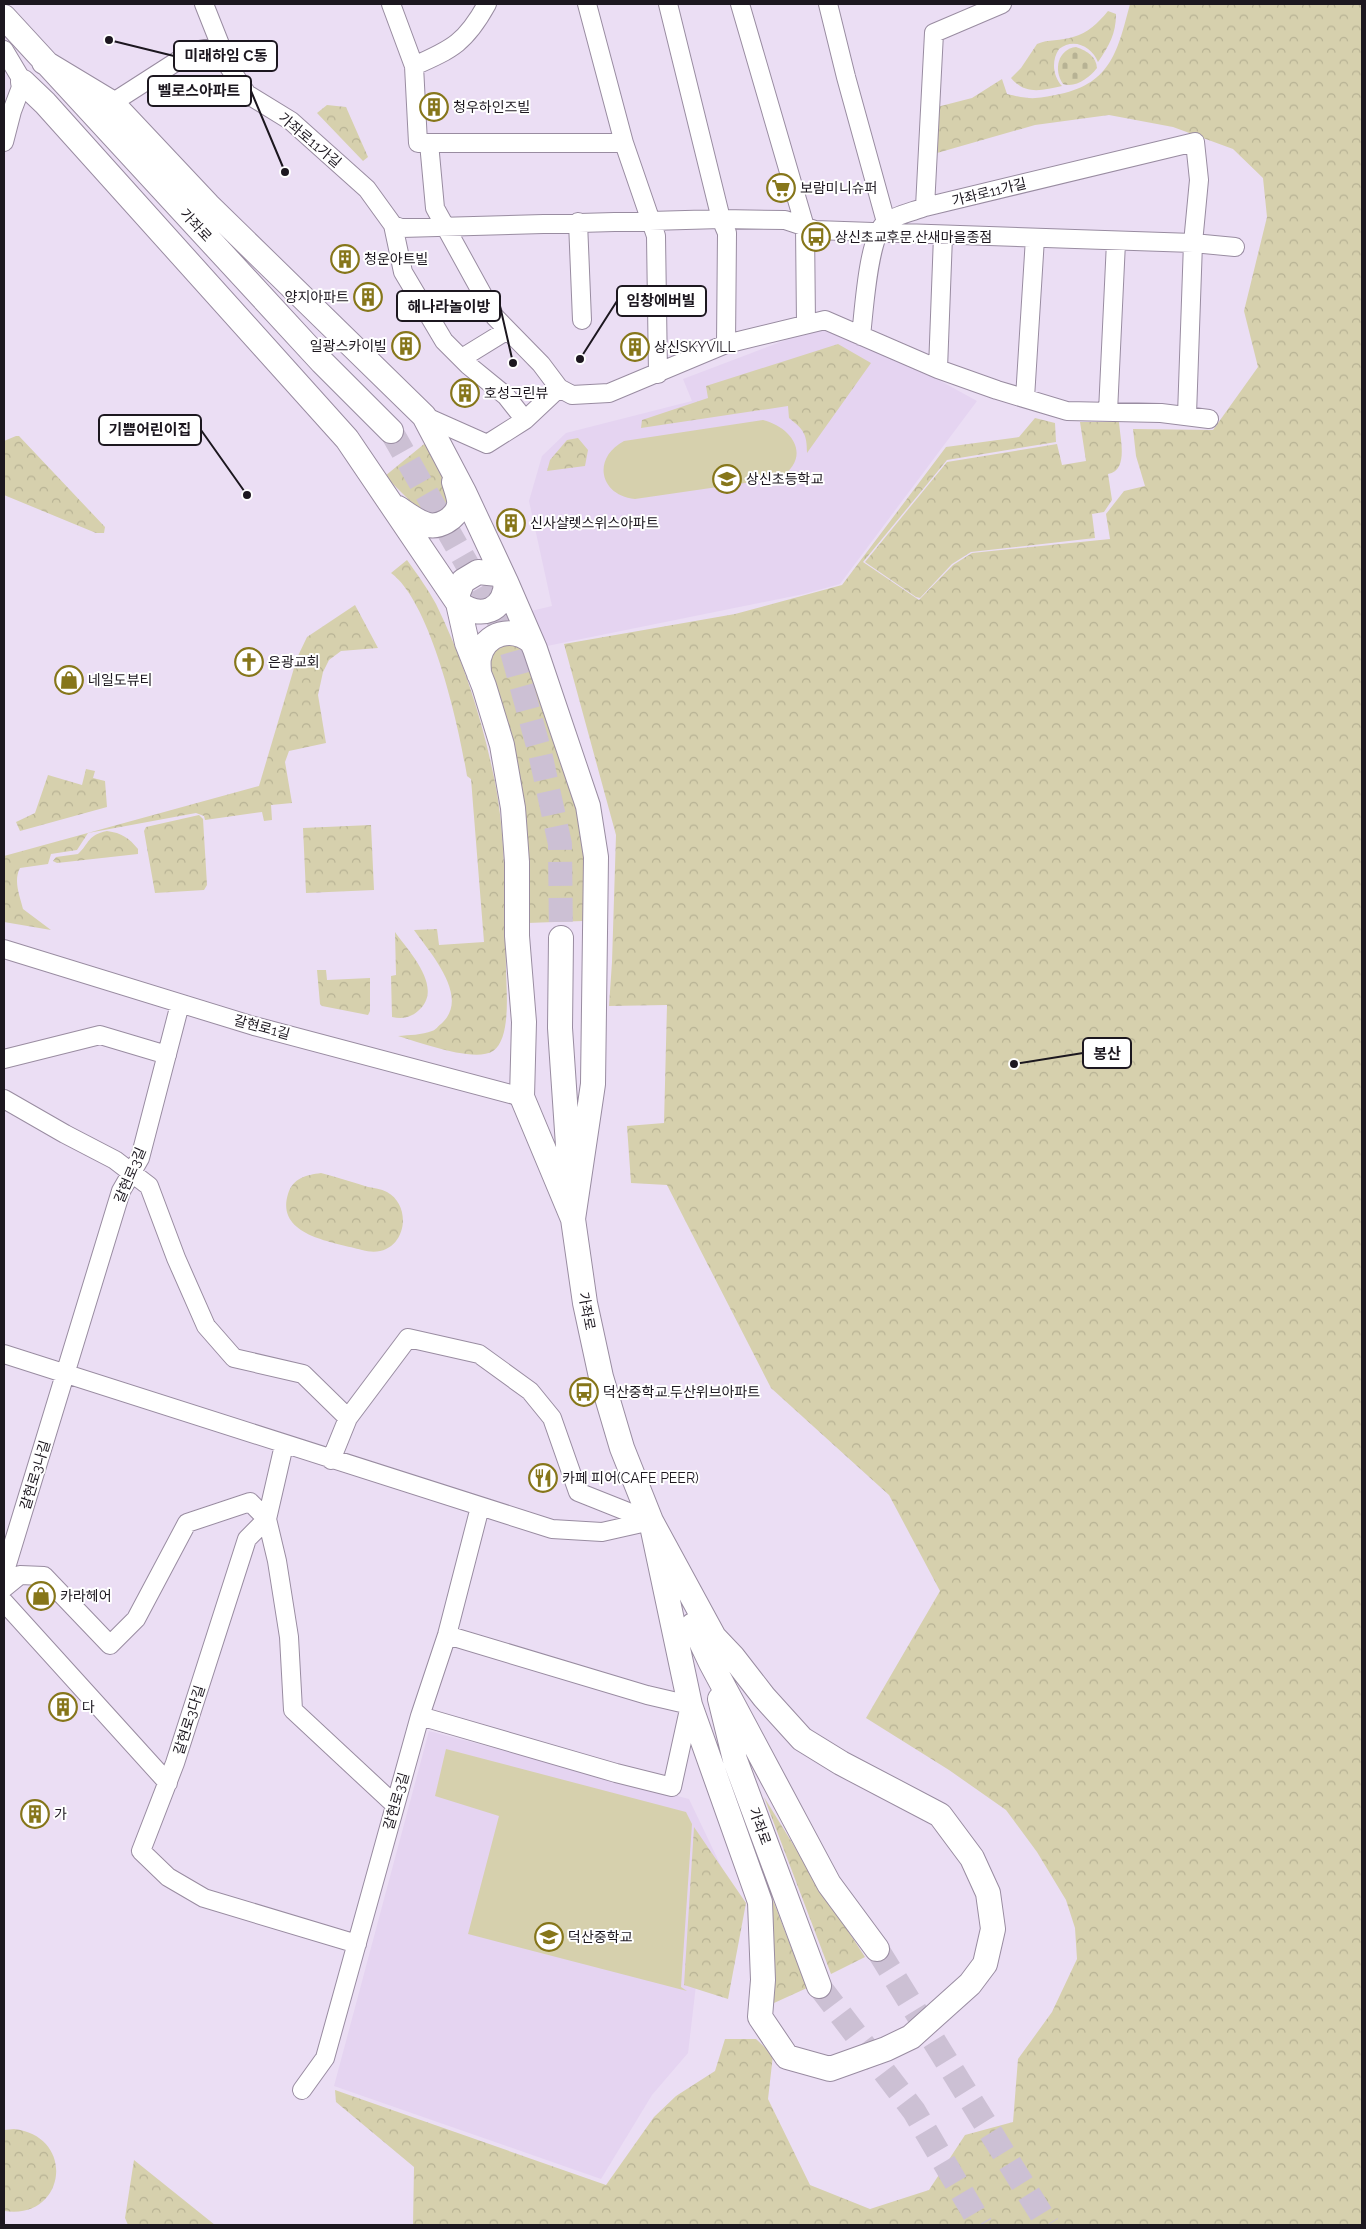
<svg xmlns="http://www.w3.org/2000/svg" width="1366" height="2229" font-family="Raleway,'Noto Sans KR',sans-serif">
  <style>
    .built { fill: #e5d4f1 }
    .forest { fill: url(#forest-crowns) }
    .cemetery { fill: url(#cemetery-stones) }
    .garden { fill: #d6d0ad }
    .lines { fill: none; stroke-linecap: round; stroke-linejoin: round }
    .secondary-tunnel { stroke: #ccc0d4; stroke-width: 24; stroke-dasharray: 24 12; stroke-linecap: butt }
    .street-casing { stroke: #998ca1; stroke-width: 20 }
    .secondary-casing { stroke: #998ca1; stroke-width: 26 }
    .street { stroke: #fff; stroke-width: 18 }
    .secondary { stroke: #fff; stroke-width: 24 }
    .labels { text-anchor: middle; stroke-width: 4; stroke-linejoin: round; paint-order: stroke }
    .poi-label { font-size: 14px; fill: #1c171f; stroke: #fff; text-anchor: start }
    .street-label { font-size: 14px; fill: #1c171f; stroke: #fff }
    .leader { fill: none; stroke: #1c171f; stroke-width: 2 }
    .callout-dot { fill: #1c171f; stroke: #fff; stroke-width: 2 }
    .callout { fill: #fff; stroke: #1c171f; stroke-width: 2 }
    .callout-label { font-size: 15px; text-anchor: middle; font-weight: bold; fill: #1c171f }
  </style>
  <defs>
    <pattern id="forest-crowns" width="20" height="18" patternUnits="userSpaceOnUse" patternTransform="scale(1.25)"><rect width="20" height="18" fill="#d6d0ad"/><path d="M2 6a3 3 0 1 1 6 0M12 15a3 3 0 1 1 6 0" fill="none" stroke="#b7b294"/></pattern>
    <pattern id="cemetery-stones" width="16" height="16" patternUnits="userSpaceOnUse" patternTransform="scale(1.25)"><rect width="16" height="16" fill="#d6d0ad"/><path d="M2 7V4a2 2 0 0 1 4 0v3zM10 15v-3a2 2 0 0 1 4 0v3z" fill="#b7b294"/></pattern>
  </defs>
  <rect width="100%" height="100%" fill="#ebdef4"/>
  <!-- built -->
  <path class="built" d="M820 327 897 357 977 401 840 584 804 594 542 647 531 611 552 606 529 501 542 456 566 433 692 401 683 379Z
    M429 1731 689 1799 732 1889 696 1985 688 2053 652 2095 601 2179 334 2086Z"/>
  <!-- forest -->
  <path class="forest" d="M1130 4H1362V2225H413L414 2167 336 2102 335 2090 606 2185 654 2117 676 2096 715 2071 725 2039H756L773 2055 768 2099 810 2185 870 2209 929 2190 965 2135 1013 2122 1018 2059 1052 2012 1077 1959 1075 1928 1066 1900 1037 1852 1006 1810 949 1770 866 1718 940 1591 889 1495 771 1388 667 1185 631 1183 627 1126 664 1123 667 1005 609 1006 612 962 616 835 564 644 735 614 842 585 946 447 1019 437 1035 418 1055 423 1056 442 947 460 863 562 919 600 953 565 972 553 1110 539 1106 514 1124 491 1145 486 1136 456 1133 429 1213 430 1258 367 1244 311 1267 217 1263 178 1233 149 1173 127 1109 115 1035 125 937 153V107L972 98 1002 79 1007 94C1032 100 1035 99 1060 94 1112 83 1118 49 1130 4Z
    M1108 11 1116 14C1116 34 1109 46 1098 62 1092 47 1074 37 1059 49 1051 61 1053 76 1062 86 1043 90 1026 96 1011 78L1021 68 1037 44C1048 39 1061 41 1073 37 1088 33 1098 23 1108 11Z
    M327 105 346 107 368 157 363 161 317 113Z
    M838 344 871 363 807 453C807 434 804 430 789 418L788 406 641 428 642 420 708 398 706 386Z
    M1080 422H1119C1120 438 1129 471 1108 474L1112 500 1104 512 1092 514 1095 538 971 552 952 564 920 598 916 597 865 562 947 462 1057 444 1062 465 1086 461Z
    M16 436H19L105 527 104 533H96L4 495V441Z
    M578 438 588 450 585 466 547 471 550 460 567 440Z
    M429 440 452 499 437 517 423 514 385 476Z
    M407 560C417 574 428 589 436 604 461 655 480 712 492 768 507 832 505 903 506 968 506 988 512 1038 493 1051 474 1063 419 1042 398 1036 409 1035 422 1035 432 1031 436 1030 438 1026 441 1024 471 998 431 954 414 930L437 929 439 945 484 942 471 779 467 776C459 726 431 602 391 573Z
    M355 605 378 648 341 651 329 660 323 672 318 695 326 743 289 751 285 762 292 803 271 805 272 820 264 821 262 812 205 820 204 816 196 813 88 833 77 850 51 854 48 864 20 868C13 881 20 896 23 909L51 930 4 922V856L259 786 297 658 307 637Z
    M500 643 521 646 546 718 580 804 586 857 583 921 527 923 484 658Z
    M86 769 95 771 93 778 105 781 107 807 20 831 16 822 35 813 48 775 82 785Z
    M199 815 203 819 207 885 204 890 155 893 144 831 146 827Z
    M371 825 374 890 306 893 303 828Z
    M107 831C122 833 129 838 138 849V854L57 863 53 861 56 857 78 854C90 843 87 835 107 831Z
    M395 932C409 952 445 988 418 1011 410 1018 402 1019 392 1017L391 976 396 975Z
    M317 970H326L327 980 370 978V1011L368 1015 322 1006 320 1004Z
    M321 1173C337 1177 352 1182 368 1187 374 1188 381 1189 387 1192 416 1208 404 1262 362 1250 334 1242 275 1236 288 1194 293 1178 306 1175 321 1173Z
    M764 1797 815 1880 865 1957 831 1974Z
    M694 1827 746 1903 728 1999 684 1985Z
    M769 1890 807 1988 774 2003Z
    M14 2129C77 2136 66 2221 4 2211V2130Z
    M134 2160 215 2225H128L125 2218Z"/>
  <!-- cemetery -->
  <path class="cemetery" d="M1076 47C1087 51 1096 56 1097 68 1089 78 1076 88 1063 84 1053 70 1058 49 1076 47Z"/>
  <!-- garden -->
  <path class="garden" d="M763 420C794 428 812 458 779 478L635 499C599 495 592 458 624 441Z
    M446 1749 686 1812 692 1824 681 1987 687 1991 468 1934 499 1816 435 1796Z"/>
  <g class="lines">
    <!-- secondary-tunnel -->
    <path class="secondary-tunnel" d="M391 431 496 615 511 648 540 753 560 844 561 938
      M877 1949 1048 2225
      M819 1986 914 2111 981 2225"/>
    <defs>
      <path id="street" d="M204 4 229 67 247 94 291 121 367 189 393 225 403 272 444 341 468 365 506 396 525 420
        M391 4 414 66 418 143H624
        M587 4 624 143 656 236 658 374
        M668 4 721 219 727 233 726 344
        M740 4 805 227 806 324
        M828 4 846 77 886 222
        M4 50 23 82
        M414 66C453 49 466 42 487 4
        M112 103 193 51 221 46
        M4 142 12 111 23 82
        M429 143 435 208 495 317 541 364 559 388 572 395 609 393 726 344 825 320 938 369 997 390 1067 411 1161 413 1209 419
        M925 207 934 33 1002 4
        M578 222 582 320
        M393 225 401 228 721 219 785 220 815 230 1193 243 1235 247
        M861 336C864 311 868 238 885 223 893 216 915 211 925 207L1195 142 1199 180 1193 243 1187 415
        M462 358 506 331
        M938 369 943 236
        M1025 398 1035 238
        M1108 412 1116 242
        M424 416 487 444 525 420 559 388
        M4 949 254 1026 522 1097
        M4 1059 100 1035 167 1055
        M4 1099 65 1134 115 1160 149 1186 176 1258 206 1326 234 1358 303 1374 348 1418 331 1460
        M4 1354 552 1529 602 1532 651 1521
        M348 1418 408 1338 479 1354 530 1391 552 1418 578 1492 651 1521
        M284 1445 267 1519 277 1561 289 1637 293 1710 395 1805
        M4 1574 121 1191 140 1158 180 1004
        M4 1588 20 1575 44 1576 110 1645 136 1619 187 1523 250 1502 267 1519 247 1539 175 1763 141 1851 168 1877 204 1898 357 1944
        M4 1602 168 1783
        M420 1716 616 1773 672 1787 690 1705 647 1695 447 1635
        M302 2090 325 2058 420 1716 447 1635 480 1507"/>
      <path id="secondary" d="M4 17 322 362 391 431
        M44 62 112 103 208 205 424 416 464 492 506 582 535 649 588 806 596 857 593 1084 573 1219
        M23 82 45 103 347 439 458 603 467 643 484 686 502 745 513 808 517 862V936L524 1022 522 1097 573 1219
        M398 508C405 513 416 521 425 524 438 529 456 519 459 505 460 499 456 489 454 482
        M478 572 498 574 506 582C505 611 481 620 458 603V593L463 581Z
        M479 674C479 669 478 663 479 658 485 632 513 626 532 642
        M561 938 560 1028 573 1219 585 1303 601 1377 622 1448 657 1536
        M651 1521 714 1637 733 1657 764 1697 802 1739 841 1763 940 1815 972 1858 988 1893 993 1929 985 1964 970 1984 911 2037 886 2049 830 2069 787 2057 760 2017 763 1980 760 1902 690 1705Z
        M693 1625 711 1663 829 1884 877 1949
        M720 1699 735 1760 819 1986"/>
    </defs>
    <!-- street casing -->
    <use href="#street" class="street-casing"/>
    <!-- secondary casing -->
    <use href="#secondary" class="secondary-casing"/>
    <!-- street -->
    <use href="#street" class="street"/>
    <!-- secondary -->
    <use href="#secondary" class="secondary"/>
  </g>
  <!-- icons -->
  <defs>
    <symbol id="building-ring" viewBox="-11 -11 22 22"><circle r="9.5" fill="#fff" stroke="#86761a" stroke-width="1.5"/><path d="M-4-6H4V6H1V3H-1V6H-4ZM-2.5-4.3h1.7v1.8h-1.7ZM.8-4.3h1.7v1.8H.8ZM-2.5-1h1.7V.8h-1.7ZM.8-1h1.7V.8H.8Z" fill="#86761a"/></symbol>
    <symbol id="supermarket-ring" viewBox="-11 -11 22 22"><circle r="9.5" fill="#fff" stroke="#86761a" stroke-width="1.5"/><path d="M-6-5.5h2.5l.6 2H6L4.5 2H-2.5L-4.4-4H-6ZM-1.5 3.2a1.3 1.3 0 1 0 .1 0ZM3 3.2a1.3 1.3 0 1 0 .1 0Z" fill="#86761a"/></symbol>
    <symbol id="bus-ring" viewBox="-11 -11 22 22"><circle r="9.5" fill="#fff" stroke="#86761a" stroke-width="1.5"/><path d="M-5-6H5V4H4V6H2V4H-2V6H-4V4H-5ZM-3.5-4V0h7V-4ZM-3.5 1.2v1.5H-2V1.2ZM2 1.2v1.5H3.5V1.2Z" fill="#86761a"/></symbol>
    <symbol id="school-ring" viewBox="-11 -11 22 22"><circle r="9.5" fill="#fff" stroke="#86761a" stroke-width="1.5"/><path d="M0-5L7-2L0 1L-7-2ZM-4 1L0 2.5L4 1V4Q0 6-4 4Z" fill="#86761a"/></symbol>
    <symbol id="church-ring" viewBox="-11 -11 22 22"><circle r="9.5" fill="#fff" stroke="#86761a" stroke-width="1.5"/><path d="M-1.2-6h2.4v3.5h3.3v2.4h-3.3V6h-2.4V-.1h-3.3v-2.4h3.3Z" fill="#86761a"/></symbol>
    <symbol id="shop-ring" viewBox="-11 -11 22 22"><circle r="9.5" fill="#fff" stroke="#86761a" stroke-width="1.5"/><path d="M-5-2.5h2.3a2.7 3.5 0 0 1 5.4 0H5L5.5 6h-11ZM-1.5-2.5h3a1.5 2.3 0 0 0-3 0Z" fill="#86761a"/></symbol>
    <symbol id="restaurant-ring" viewBox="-11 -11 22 22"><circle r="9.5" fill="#fff" stroke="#86761a" stroke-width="1.5"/><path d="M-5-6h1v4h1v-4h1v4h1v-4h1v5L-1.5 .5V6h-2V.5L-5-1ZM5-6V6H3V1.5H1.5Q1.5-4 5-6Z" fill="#86761a"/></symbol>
  </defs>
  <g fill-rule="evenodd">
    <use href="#building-ring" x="418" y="91" width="32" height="32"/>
    <use href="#supermarket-ring" x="765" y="172" width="32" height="32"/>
    <use href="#bus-ring" x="800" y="221" width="32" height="32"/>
    <use href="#building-ring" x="329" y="243" width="32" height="32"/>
    <use href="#building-ring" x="352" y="281" width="32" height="32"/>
    <use href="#building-ring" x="390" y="330" width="32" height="32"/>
    <use href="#building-ring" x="619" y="331" width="32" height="32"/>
    <use href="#building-ring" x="449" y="377" width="32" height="32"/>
    <use href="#school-ring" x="711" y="463" width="32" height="32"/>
    <use href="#building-ring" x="495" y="507" width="32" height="32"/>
    <use href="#church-ring" x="233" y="646" width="32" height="32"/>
    <use href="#shop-ring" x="53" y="664" width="32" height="32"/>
    <use href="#bus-ring" x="568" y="1376" width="32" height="32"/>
    <use href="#restaurant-ring" x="527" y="1462" width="32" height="32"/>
    <use href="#shop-ring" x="25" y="1580" width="32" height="32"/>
    <use href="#building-ring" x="47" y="1691" width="32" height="32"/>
    <use href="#building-ring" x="19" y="1798" width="32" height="32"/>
    <use href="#school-ring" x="533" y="1921" width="32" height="32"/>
  </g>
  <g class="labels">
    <!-- poi labels -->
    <g class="poi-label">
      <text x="453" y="112">청우하인즈빌</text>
      <text x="800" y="193">보람미니슈퍼</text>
      <text x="835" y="242">상신초교후문.산새마을종점</text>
      <text x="364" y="264">청운아트빌</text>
      <text x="349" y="302" text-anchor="end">양지아파트</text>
      <text x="387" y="351" text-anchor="end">일광스카이빌</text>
      <text x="654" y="352">상신SKYVILL</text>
      <text x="484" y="398">호성그린뷰</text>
      <text x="746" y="484">상신초등학교</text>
      <text x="530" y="528">신사샬렛스위스아파트</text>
      <text x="268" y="667">은광교회</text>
      <text x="88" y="685">네일도뷰티</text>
      <text x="603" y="1397">덕산중학교.두산위브아파트</text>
      <text x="562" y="1483">카페 피어(CAFE PEER)</text>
      <text x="60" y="1601">카라헤어</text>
      <text x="82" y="1712">다</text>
      <text x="54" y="1819">가</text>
      <text x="568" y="1942">덕산중학교</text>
    </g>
    <!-- street labels -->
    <g class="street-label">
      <text transform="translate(310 140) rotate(40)" y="5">가좌로11가길</text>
      <text transform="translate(989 192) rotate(-14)" y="5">가좌로11가길</text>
      <text transform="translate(196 225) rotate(47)" y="5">가좌로</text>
      <text transform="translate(262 1027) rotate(15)" y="5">갈현로1길</text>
      <text transform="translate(130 1175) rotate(-67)" y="5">갈현로3길</text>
      <text transform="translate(587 1311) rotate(79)" y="5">가좌로</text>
      <text transform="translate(35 1475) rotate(-73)" y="5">갈현로3나길</text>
      <text transform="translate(189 1720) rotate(-72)" y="5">갈현로3다길</text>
      <text transform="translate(396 1801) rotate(-74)" y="5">갈현로3길</text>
      <text transform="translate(760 1826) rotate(70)" y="5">가좌로</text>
    </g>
  </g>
  <!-- callouts -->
  <path class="leader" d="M109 40L174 56M285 172L251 91M580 359L617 301M513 363L500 306M247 495L201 430M1014 1064L1083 1053"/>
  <g class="callout-dot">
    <circle cx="109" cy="40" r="5"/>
    <circle cx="285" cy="172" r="5"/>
    <circle cx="580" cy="359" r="5"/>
    <circle cx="513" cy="363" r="5"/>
    <circle cx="247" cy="495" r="5"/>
    <circle cx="1014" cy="1064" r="5"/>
  </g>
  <g class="callout">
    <rect x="174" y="41" width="103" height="30" rx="5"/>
    <rect x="148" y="76" width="103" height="30" rx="5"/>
    <rect x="617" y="286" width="89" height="30" rx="5"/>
    <rect x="397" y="291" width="103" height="30" rx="5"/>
    <rect x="99" y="415" width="102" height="30" rx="5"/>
    <rect x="1083" y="1038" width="48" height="30" rx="5"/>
  </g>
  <g class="callout-label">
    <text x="226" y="61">미래하임 C동</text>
    <text x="199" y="96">벨로스아파트</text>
    <text x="661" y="306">임창에버빌</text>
    <text x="449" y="312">해나라놀이방</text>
    <text x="150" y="435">기쁨어린이집</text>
    <text x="1107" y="1059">봉산</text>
  </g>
  <!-- border -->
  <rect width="1366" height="2229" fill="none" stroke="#1c171f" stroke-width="10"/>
</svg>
